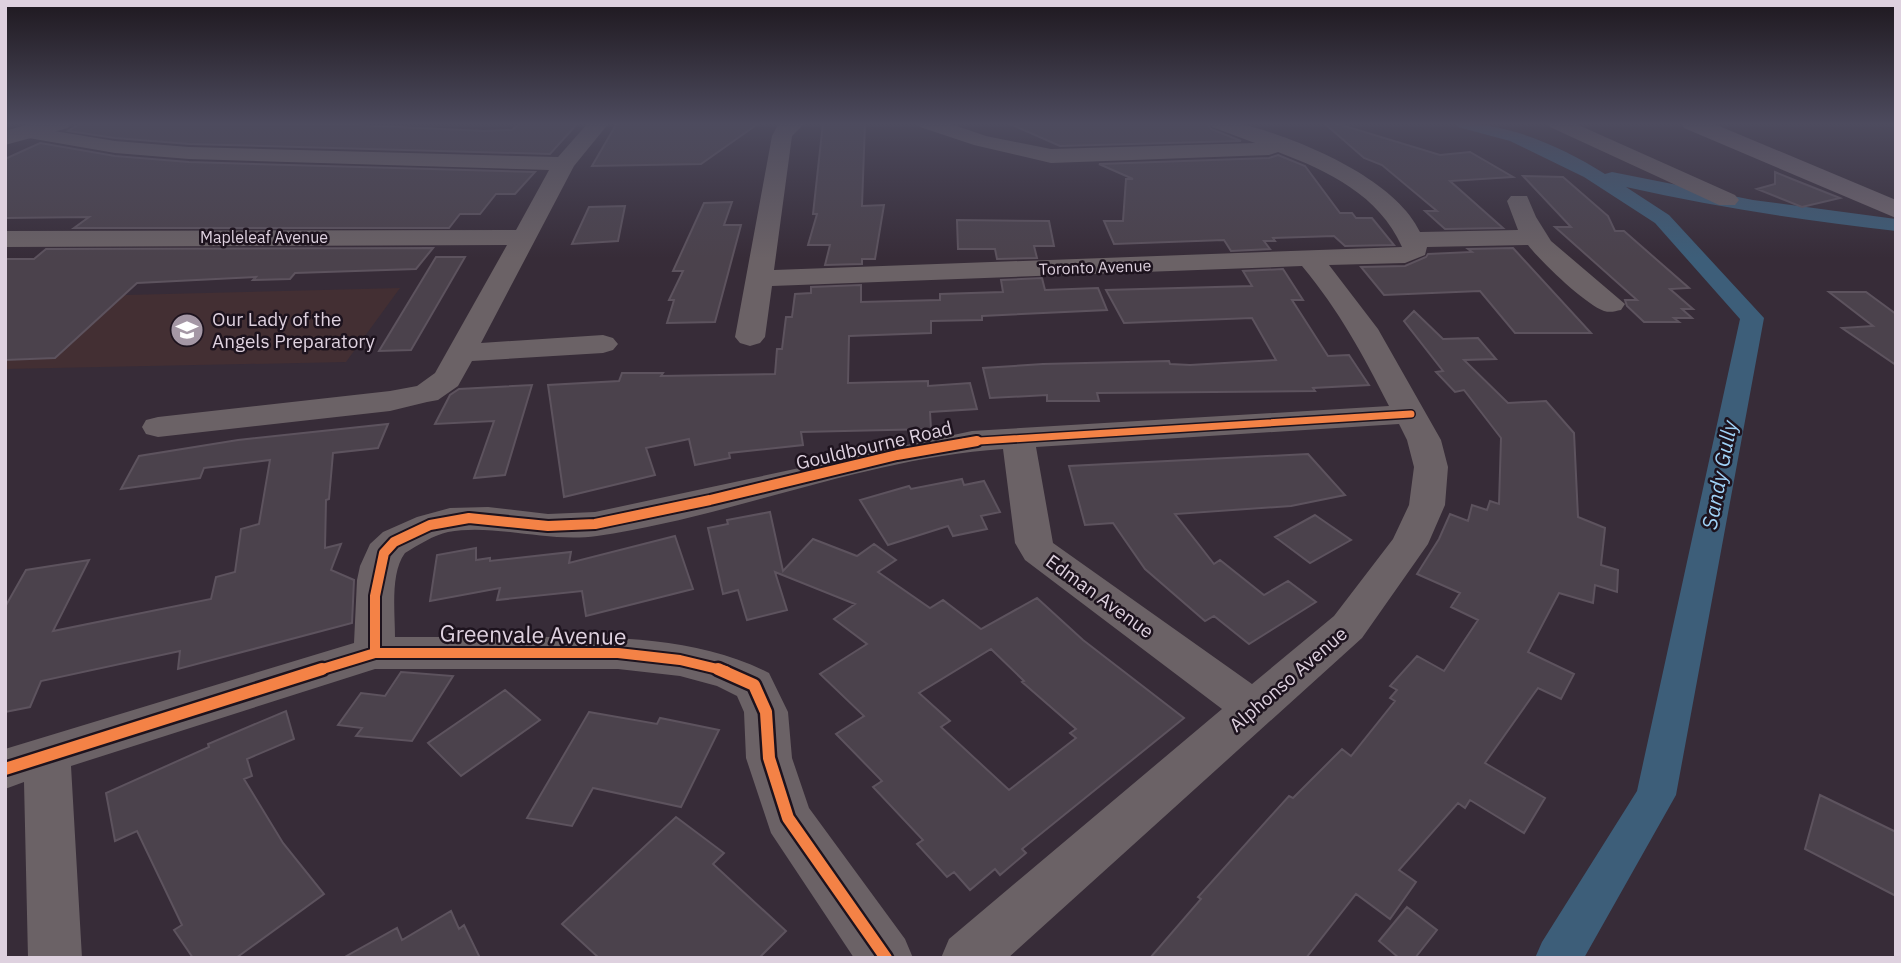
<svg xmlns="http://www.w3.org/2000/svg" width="1901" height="963" font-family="'IBM Plex Sans',sans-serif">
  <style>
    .education { fill: #432f33 }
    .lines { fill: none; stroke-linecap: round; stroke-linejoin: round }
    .canal { fill: #3d5e79; fill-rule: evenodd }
    .building { fill: #4b424c; stroke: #5d535e; stroke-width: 2; fill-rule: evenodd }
    .minor { fill: #6b6266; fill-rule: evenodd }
    .major { fill: #6d6268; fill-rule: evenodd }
    .highway { fill: #73686f; fill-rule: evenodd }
    .cycleway-far2-casing { stroke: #1d131e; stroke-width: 10 }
    .cycleway-far1-casing { stroke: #1d131e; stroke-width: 14 }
    .cycleway-casing { stroke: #1d131e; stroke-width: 17 }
    .cycleway-far2 { stroke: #f48246; stroke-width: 7 }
    .cycleway-far1 { stroke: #f48246; stroke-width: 10 }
    .cycleway { stroke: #f48246; stroke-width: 12 }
    .labels { text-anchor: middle; stroke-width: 5; stroke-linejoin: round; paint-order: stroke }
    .far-street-label { font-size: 16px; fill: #ded1df; stroke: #1d131e }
    .poi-label { font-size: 19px; fill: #ded1df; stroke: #1d131e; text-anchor: start }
    .street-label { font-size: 19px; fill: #ded1df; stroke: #1d131e }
    .water-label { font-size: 21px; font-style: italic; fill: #a0d2f7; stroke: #1d131e }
    .near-street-label { font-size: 23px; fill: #ded1df; stroke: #1d131e }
  </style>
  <rect width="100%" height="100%" fill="#372c38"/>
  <!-- education -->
  <path class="education" d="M400 288 346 362 5 369V298Z"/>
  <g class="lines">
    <!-- canal -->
    <path class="canal" d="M1456 123C1508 123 1561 146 1605 174L1612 172 1753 200 1896 219V231C1805 221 1715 207 1626 187L1669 215 1764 318 1676 795 1584 958H1535L1542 942 1637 791 1740 319 1655 223 1584 177 1510 141 1458 127Z"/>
  </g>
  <!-- building -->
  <path class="building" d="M81 123 337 124 484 131 512 130 520 123H578L550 154 189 144 115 138 68 131Z
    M617 123H759L701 164 592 166Z
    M823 123H865L862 206 884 205 875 259H862V264L825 265 830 245H808L817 214H813Z
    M1008 123H1207L1211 129 1241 141 1060 146Z
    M1324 123H1335L1440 155 1470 152 1513 177 1450 181 1503 228 1445 229 1425 211H1437L1382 165 1364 158Z
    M40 143 115 156 189 162 535 172 515 194H496L480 214H460L449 228H74L89 217 5 218V159Z
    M1278 155 1305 166 1340 213H1352L1356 218H1372L1394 245 1345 246 1334 236 1273 238 1275 241H1264L1270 249 1231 251 1224 240 1114 244 1104 221H1123L1126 179H1133L1099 164 1269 158Z
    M1775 172 1792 179 1840 198 1802 207 1757 189 1775 184Z
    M1523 176 1563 177 1608 216 1615 231H1624L1689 288 1670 289 1693 309H1682L1692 318H1674L1679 322H1644L1627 306 1625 300H1637L1555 227H1571Z
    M732 202 724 225H741L715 322 667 323 674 300H669L683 271H673L704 203Z
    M625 206 618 241 572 244 589 207Z
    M957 220 1049 221 1054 246H1034L1037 258 997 259 995 249H958Z
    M433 248 416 269 295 273 290 279 253 280 256 277 137 283 55 358 5 360V259H34L46 249Z
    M1513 248 1591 333H1515L1480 291 1384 295 1361 267 1405 266 1426 257 1428 254 1472 252 1468 249Z
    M436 257H465L411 350 379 351Z
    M1283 269 1303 300H1292L1328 356 1349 355 1369 385 1313 388 1315 391 1097 393 1099 401H1047V395L990 398 983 368 1043 364 1169 361 1170 364 1190 365 1276 360 1252 318 1124 323 1106 290 1252 286 1243 271Z
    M1042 278 1045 290 1098 288 1107 310 982 316V320L931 321V333L849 336 848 383 928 381V386L970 383 977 409 930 412 931 429 801 432 803 445 729 453 730 458 695 465 689 439 646 448 655 475 564 497 548 385 619 381 622 373H663L661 376 775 374 777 349H782L786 317H792L795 294 811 293V287L861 285V302L940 300V294L1003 292 1001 280Z
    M1829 292H1866L1896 314V365L1842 328 1873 326Z
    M1414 311 1443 339 1478 338 1496 359 1464 360 1508 403 1546 401 1574 433 1578 517 1605 528 1601 565 1618 570 1617 592 1595 585 1593 603 1559 593 1528 652 1574 674 1561 699 1538 688 1485 763 1545 798 1524 833 1470 800 1465 808 1458 803 1399 870 1416 882 1390 919 1356 894 1306 958H1150L1201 899 1198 897 1289 796 1293 798 1342 749 1351 756 1395 701 1390 698 1397 690 1390 686 1417 656 1444 671 1478 620 1451 607 1460 593 1417 574 1439 539 1450 514 1468 521 1472 505 1487 510 1490 501 1499 504 1501 438 1464 390 1455 392 1436 372 1443 371 1404 321Z
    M532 385 505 475 474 478 494 421 435 424 450 395 459 389Z
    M388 424 378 448 333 453 329 499 326 500 325 548 341 544 331 570 354 580 352 623 178 669 180 651 41 681 30 707 5 712V607L26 570 89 560 53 631 211 599 216 577 235 572 241 529 259 524 270 460 204 468 200 478 121 489 139 456 238 440Z
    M1308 454 1345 495 1291 506 1175 514 1214 564 1220 560 1264 595 1288 581 1316 602 1249 644 1214 616 1205 621 1145 569 1113 523 1085 525 1069 466Z
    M962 479 964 485 984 481 1000 512 981 516 987 529 953 536 948 526 888 545 860 500 909 486 911 489Z
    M770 512 783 571 813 539 857 556 874 544 896 560 878 572 930 608 943 600 981 629 1037 598 1083 640 1184 718 1022 849 1026 853 1000 875 995 869 970 890 954 872 947 877 917 844 923 840 873 787 882 781 836 734 864 716 820 674 867 644 834 619 855 604 775 572 787 610 747 620 738 590 723 594 708 528 728 524 727 520ZM991 649 1024 681 1022 682 1076 729 1070 733 1076 738 1009 790 941 727 950 721 919 693Z
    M1315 515 1351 540 1310 563 1275 537Z
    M675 536 693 589 586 616 582 591 497 600 500 588 430 601 437 555 476 548V560L490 558V561L571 552 569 563Z
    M401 672 453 676 412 741 356 736 362 728 338 725 361 693 385 696Z
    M505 690 540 720 461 776 428 743Z
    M286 711 294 739 247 759 252 776 244 779 283 843 324 894 236 958H193L174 930 182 925 137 831 115 841 106 793 209 747 208 744Z
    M589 712 657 724 660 718 719 730 681 807 593 788 572 826 527 818Z
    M1820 795 1896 832V896L1805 849Z
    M676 817 724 853 713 864 786 931 759 958H599L562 924Z
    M1407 907 1437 930 1415 958H1399L1379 941Z
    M451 911 459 929 464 925 480 958H343L397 928 402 940Z"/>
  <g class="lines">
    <!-- minor -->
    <path class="minor" d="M588 123H609L574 166 481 343 603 335 613 338 618 344 613 350 603 353 472 361 458 386 438 400 427 402 390 411 158 437 146 434 142 427 146 420 158 417 390 391 417 386 435 373 507 245 5 247V231L516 230 549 170 189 159 115 153 17 136 14 132 17 128 24 126 115 141 189 147 558 157Z
      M779 123H805L792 136 774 270 1402 247C1379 195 1328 171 1278 152L1269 155 1051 163 974 145 920 127 917 123H948L986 136 1051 149 1255 143 1212 127 1209 123C1219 123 1232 122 1242 124 1297 138 1395 178 1420 232L1518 230 1507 201 1511 196H1527L1536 217 1551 241 1625 304 1621 310C1615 311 1611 313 1604 311 1585 304 1541 262 1528 245L1427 247 1425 255 1405 263 1329 265 1378 329 1441 440 1448 467 1445 505 1428 544 1362 638 1008 958H941L949 939 1222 709 1025 560 1015 543 1003 449C865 458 734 516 597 536 546 543 494 523 448 532 434 535 418 545 405 553 390 573 395 612 395 637 444 637 492 637 540 637 618 637 698 637 769 673L788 712 792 758 809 808 905 939 913 958H854L771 833 746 758 744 712 737 696 717 686 680 676 618 669H375L71 766 82 958H28L24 782 5 789V749L354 643 357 580 360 566 370 544 383 532 417 517 450 508 488 507 548 514 595 512 972 431 1389 406C1362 353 1340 312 1302 266L772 286 765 337 760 343 750 346 740 343 735 337 772 136ZM1399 424 1407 440 1414 467 1409 505 1393 539 1334 616 1252 684 1053 543 1036 447Z
      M1547 123H1574L1735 195 1739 200 1735 205H1719L1550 127Z"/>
    <!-- major -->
    <path class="major" d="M33 123H71L68 128 5 145V131Z"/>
    <!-- highway -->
    <path class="highway" d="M1681 123H1712L1896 200V218L1684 128Z"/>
    <defs>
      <path id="cycleway-far2" d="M964 442 1411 414"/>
      <path id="cycleway-far1" d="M375 653V596L384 553 394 542 430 525 469 518 548 526 595 524 710 500 897 455 977 441
        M316 671 375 653H618L680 660 726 671"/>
      <path id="cycleway" d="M718 669 754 685 766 712 769 758 788 818 886 958
        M5 769 322 669"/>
    </defs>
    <!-- cycleway-far2 casing -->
    <use href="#cycleway-far2" class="cycleway-far2-casing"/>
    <!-- cycleway-far1 casing -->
    <use href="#cycleway-far1" class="cycleway-far1-casing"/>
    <!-- cycleway casing -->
    <use href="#cycleway" class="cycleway-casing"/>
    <!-- cycleway-far2 -->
    <use href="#cycleway-far2" class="cycleway-far2"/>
    <!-- cycleway-far1 -->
    <use href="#cycleway-far1" class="cycleway-far1"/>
    <!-- cycleway -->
    <use href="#cycleway" class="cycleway"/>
  </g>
  <!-- sky -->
  <linearGradient id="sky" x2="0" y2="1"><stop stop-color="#1e181f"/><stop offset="0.48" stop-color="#4d4b5e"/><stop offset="1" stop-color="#4d4b5e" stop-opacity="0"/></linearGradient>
  <rect width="1901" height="258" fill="url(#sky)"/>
  <!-- icons -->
  <defs>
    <symbol id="school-disc" viewBox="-11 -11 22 22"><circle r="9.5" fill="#a497a5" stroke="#1d131e"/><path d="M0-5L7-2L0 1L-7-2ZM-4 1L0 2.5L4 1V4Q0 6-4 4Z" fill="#fff"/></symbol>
  </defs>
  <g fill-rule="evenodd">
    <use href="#school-disc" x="168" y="311" width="38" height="38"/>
  </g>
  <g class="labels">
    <!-- far-street labels -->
    <g class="far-street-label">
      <text x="264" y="243">Mapleleaf Avenue</text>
      <text transform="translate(1095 267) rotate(-2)" y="6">Toronto Avenue</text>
    </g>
    <!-- poi labels -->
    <g class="poi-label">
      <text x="212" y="326">Our Lady of the<tspan x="212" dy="22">Angels Preparatory</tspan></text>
    </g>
    <!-- street labels -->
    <g class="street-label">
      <text transform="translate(874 445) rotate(-13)" y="7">Gouldbourne Road</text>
      <text transform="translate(1100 596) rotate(36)" y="7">Edman Avenue</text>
      <text transform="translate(1288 679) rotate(-41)" y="7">Alphonso Avenue</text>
    </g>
    <!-- water labels -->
    <g class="water-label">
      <text transform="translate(1720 475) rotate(-79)" y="7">Sandy Gully</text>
    </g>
    <!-- near-street labels -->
    <g class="near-street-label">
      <text transform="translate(533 635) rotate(1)" y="8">Greenvale Avenue</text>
    </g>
  </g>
  <!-- border -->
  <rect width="1901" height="963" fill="none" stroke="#ded1df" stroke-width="14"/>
</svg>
